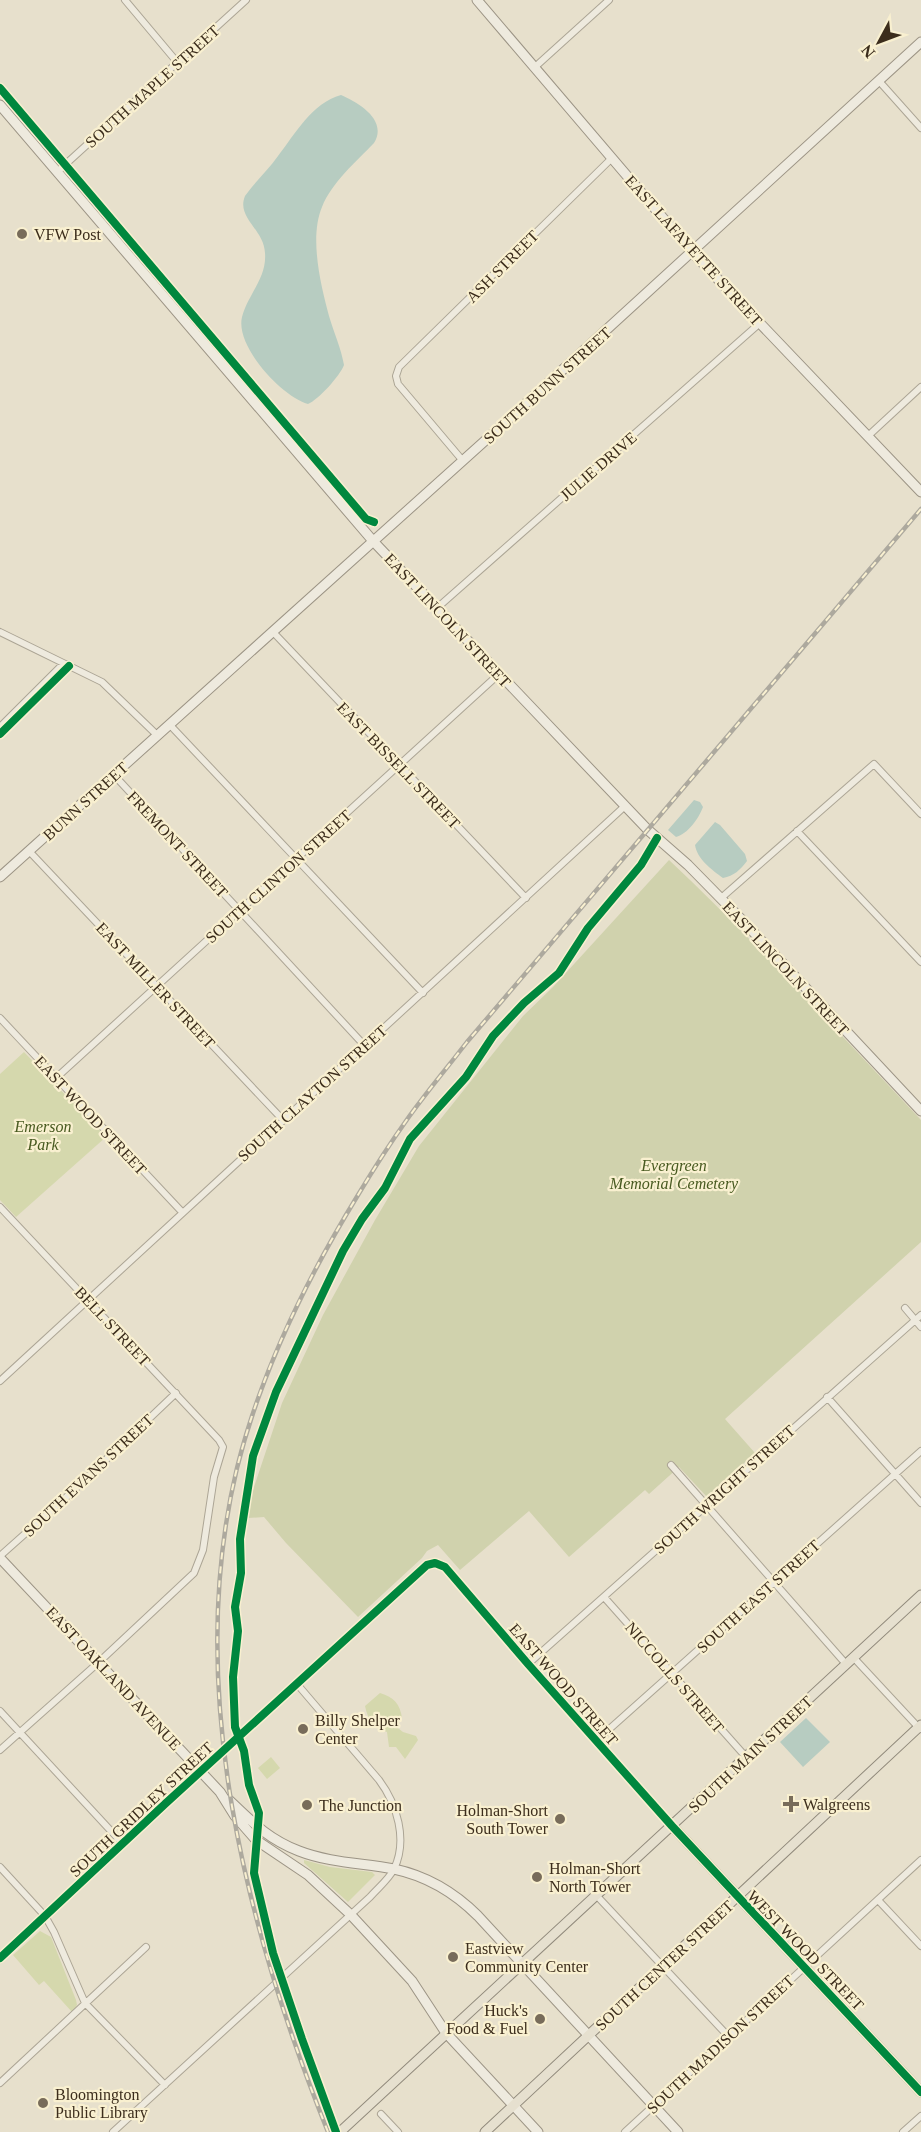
<svg xmlns="http://www.w3.org/2000/svg" width="921" height="2132" font-family="Georgia,serif">
  <style>
    .green { fill: #d5d8ad }
    .cemetery { fill: #d0d2ad }
    .water { fill: #b7ccc1 }
    .lines { fill: none; stroke-linecap: round; stroke-linejoin: round }
    .street-casing { stroke: #aca595; stroke-width: 8 }
    .secondary-casing { stroke: #9c9485; stroke-width: 11 }
    .primary-casing { stroke: #918a7c; stroke-width: 11 }
    .street { stroke: #eeeade; stroke-width: 6 }
    .secondary { stroke: #eeeade; stroke-width: 9 }
    .primary { stroke: #e6e0cf; stroke-width: 9 }
    .rail-casing { stroke: #ada99e; stroke-width: 4.5 }
    .rail { stroke: #f9f0d0; stroke-width: 2; stroke-dasharray: 7; stroke-linecap: butt }
    .cycleway-casing { stroke: #f9f0d0; stroke-width: 11 }
    .cycleway { stroke: #00873e; stroke-width: 8 }
    .poi-dot { fill: #786c5a; stroke: #f9f0d0; stroke-width: 2 }
    .labels { text-anchor: middle; stroke-width: 4.5; stroke-linejoin: round; paint-order: stroke }
    .street-label { font-size: 16px; fill: #3c2d1c; stroke: #f9f0d0 }
    .poi-label { font-size: 16px; fill: #3c2d1c; stroke: #f9f0d0; text-anchor: start }
    .park-label { font-size: 16px; font-style: italic; fill: #485a20; stroke: #f9f0d0 }
  </style>
  <rect width="100%" height="100%" fill="#e7e0cc"/>
  <!-- green -->
  <path class="green" d="M24 1052 106 1137 16 1217 0 1200V1074Z
    M380 1693C394 1697 400 1704 402 1718L394 1725 403 1732 416 1736 418 1740 405 1759 396 1747H389L387 1732C373 1727 368 1720 365 1706Z
    M271 1757 280 1768 267 1779 258 1768Z
    M304 1860 330 1867 372 1872 375 1875 348 1902 304 1863Z
    M40 1931 51 1937 76 2000 77 2005 72 2012 44 1981 39 1985 13 1955Z"/>
  <!-- cemetery -->
  <path class="cemetery" d="M669 860C757 943 838 1032 921 1120V1242L725 1419 755 1453 707 1497 679 1467 649 1494 645 1490 569 1557 529 1511 460 1570 438 1545 427 1551 422 1558 358 1617 286 1543 264 1517 248 1518 251 1496 282 1403 323 1315 375 1220 419 1146 523 1016 553 987Z"/>
  <!-- water -->
  <path class="water" d="M341 95C359 103 388 120 374 143 356 162 332 182 322 207 309 238 321 286 329 316 334 333 341 348 344 365 340 376 318 400 308 404 281 396 235 346 242 317 248 294 267 278 265 253 264 229 236 218 245 196 255 182 268 170 278 156 295 134 312 103 341 95Z
    M694 800 700 802 703 807C699 818 688 834 676 837L668 830Z
    M715 822 720 825 745 854 747 861C740 870 734 876 723 878 712 870 697 859 695 845Z
    M806 1718 830 1742 803 1767 780 1742Z"/>
  <g class="lines">
    <defs>
      <path id="street" d="M125 0 177 62
        M535 67 609 0
        M879 81 921 128
        M57 172 246 0
        M868 436 921 387
        M463 461 398 384 396 376 399 367 612 158
        M437 608 760 323
        M0 632 102 682 157 735
        M273 632 526 898
        M169 724 423 993
        M0 727 63 664
        M114 775 364 1045
        M797 831 921 962
        M29 851 283 1120
        M720 899 874 764 921 814
        M0 1018 182 1212
        M56 1078 499 674
        M0 1207 219 1440 223 1447 214 1477 203 1550 194 1573 99 1662 0 1750
        M905 1308 921 1327
        M0 1381 625 806
        M827 1397 921 1503
        M671 1465 846 1664
        M0 1556 72 1492 176 1393
        M604 1597 746 1757
        M853 1657 920 1729
        M528 1664 921 1315
        M0 1711 123 1844
        M596 1741 921 1451
        M0 1867 45 1916 54 1932 85 2003 165 2085
        M597 1896 728 2036
        M878 1900 921 1946
        M0 1958 166 1803 427 1565C434 1562 438 1562 445 1567L528 1664 672 1826
        M0 2083 146 1947
        M381 2114 398 2132
        M113 2132 370 1897C378 1888 389 1879 394 1869 408 1840 397 1804 379 1780L297 1684
        M625 2132 921 1860
        M903 2132 921 2116"/>
      <path id="secondary" d="M477 0 692 252 921 492
        M0 105 373 541 648 830 688 865 744 922 921 1111
        M0 877 488 438 921 42
        M0 1558 220 1792 235 1816 256 1840 308 1875 351 1915 412 1981 446 2033 538 2132
        M229 1800C252 1822 268 1839 299 1851 330 1863 363 1863 394 1869 427 1876 455 1893 478 1916L678 2132
        M672 1826 921 2092"/>
      <path id="primary" d="M340 2132 921 1595
        M485 2132 921 1725"/>
    </defs>
    <!-- street casing -->
    <use href="#street" class="street-casing"/>
    <!-- secondary casing -->
    <use href="#secondary" class="secondary-casing"/>
    <!-- primary casing -->
    <use href="#primary" class="primary-casing"/>
    <!-- street -->
    <use href="#street" class="street"/>
    <!-- secondary -->
    <use href="#secondary" class="secondary"/>
    <!-- primary -->
    <use href="#primary" class="primary"/>
    <defs>
      <path id="rail" d="M328 2132C246 1927 184 1688 237 1468 261 1371 306 1280 358 1195 373 1170 389 1145 406 1121 425 1094 447 1068 467 1042L921 509"/>
    </defs>
    <!-- rail casing -->
    <use href="#rail" class="rail-casing"/>
    <!-- rail -->
    <use href="#rail" class="rail"/>
    <defs>
      <path id="cycleway" d="M0 88 366 519 374 522
        M0 734 69 666
        M0 1958 166 1803 427 1565 435 1563 445 1567 528 1664 672 1826 921 2092
        M336 2132 302 2039 273 1953 254 1873 259 1813 249 1785 244 1751 235 1727 233 1677 238 1631 235 1607 241 1573 240 1539 253 1456 276 1392 343 1251 362 1219 385 1188 410 1139 466 1077 493 1036 524 1003 559 973 588 928 641 865 657 838"/>
    </defs>
    <!-- cycleway casing -->
    <use href="#cycleway" class="cycleway-casing"/>
    <!-- cycleway -->
    <use href="#cycleway" class="cycleway"/>
  </g>
  <!-- markers -->
  <g class="poi-dot">
    <circle cx="22" cy="234" r="6"/>
    <circle cx="303" cy="1729" r="6"/>
    <path d="M788 1795h6v6h6v6h-6v6h-6v-6h-6v-6h6z"/>
    <circle cx="307" cy="1805" r="6"/>
    <circle cx="560" cy="1819" r="6"/>
    <circle cx="537" cy="1877" r="6"/>
    <circle cx="453" cy="1957" r="6"/>
    <circle cx="540" cy="2019" r="6"/>
    <circle cx="43" cy="2103" r="6"/>
  </g>
  <g class="labels">
    <!-- street labels -->
    <g class="street-label">
      <text transform="translate(152 86) rotate(-42)" y="6">SOUTH MAPLE STREET</text>
      <text transform="translate(694 250) rotate(48)" y="6">EAST LAFAYETTE STREET</text>
      <text transform="translate(502 266) rotate(-45)" y="6">ASH STREET</text>
      <text transform="translate(547 385) rotate(-42)" y="6">SOUTH BUNN STREET</text>
      <text transform="translate(598 466) rotate(-41)" y="6">JULIE DRIVE</text>
      <text transform="translate(448 620) rotate(47)" y="6">EAST LINCOLN STREET</text>
      <text transform="translate(399 765) rotate(46)" y="6">EAST BISSELL STREET</text>
      <text transform="translate(85 801) rotate(-42)" y="6">BUNN STREET</text>
      <text transform="translate(178 844) rotate(47)" y="6">FREMONT STREET</text>
      <text transform="translate(278 876) rotate(-42)" y="6">SOUTH CLINTON STREET</text>
      <text transform="translate(786 968) rotate(47)" y="6">EAST LINCOLN STREET</text>
      <text transform="translate(156 985) rotate(47)" y="6">EAST MILLER STREET</text>
      <text transform="translate(312 1093) rotate(-42)" y="6">SOUTH CLAYTON STREET</text>
      <text transform="translate(91 1115) rotate(47)" y="6">EAST WOOD STREET</text>
      <text transform="translate(113 1326) rotate(47)" y="6">BELL STREET</text>
      <text transform="translate(88 1475) rotate(-43)" y="6">SOUTH EVANS STREET</text>
      <text transform="translate(724 1489) rotate(-42)" y="6">SOUTH WRIGHT STREET</text>
      <text transform="translate(758 1596) rotate(-42)" y="6">SOUTH EAST STREET</text>
      <text transform="translate(675 1677) rotate(49)" y="6">NICCOLLS STREET</text>
      <text transform="translate(114 1678) rotate(47)" y="6">EAST OAKLAND AVENUE</text>
      <text transform="translate(564 1684) rotate(49)" y="6">EAST WOOD STREET</text>
      <text transform="translate(750 1754) rotate(-43)" y="6">SOUTH MAIN STREET</text>
      <text transform="translate(141 1809) rotate(-43)" y="6">SOUTH GRIDLEY STREET</text>
      <text transform="translate(806 1950) rotate(46)" y="6">WEST WOOD STREET</text>
      <text transform="translate(664 1965) rotate(-43)" y="6">SOUTH CENTER STREET</text>
      <text transform="translate(720 2044) rotate(-43)" y="6">SOUTH MADISON STREET</text>
    </g>
    <!-- poi labels -->
    <g class="poi-label">
      <text x="34" y="240">VFW Post</text>
      <text x="315" y="1726">Billy Shelper<tspan x="315" dy="18">Center</tspan></text>
      <text x="803" y="1810">Walgreens</text>
      <text x="319" y="1811">The Junction</text>
      <text x="548" y="1816" text-anchor="end">Holman-Short<tspan x="548" dy="18">South Tower</tspan></text>
      <text x="549" y="1874">Holman-Short<tspan x="549" dy="18">North Tower</tspan></text>
      <text x="465" y="1954">Eastview<tspan x="465" dy="18">Community Center</tspan></text>
      <text x="528" y="2016" text-anchor="end">Huck's<tspan x="528" dy="18">Food &amp; Fuel</tspan></text>
      <text x="55" y="2100">Bloomington<tspan x="55" dy="18">Public Library</tspan></text>
    </g>
    <!-- park labels -->
    <g class="park-label">
      <text x="43" y="1132">Emerson<tspan x="43" dy="18">Park</tspan></text>
      <text x="674" y="1171">Evergreen<tspan x="674" dy="18">Memorial Cemetery</tspan></text>
    </g>
  </g>
  <!-- north arrow -->
  <g transform="translate(879 42) rotate(229)" stroke="#f9f0d0" stroke-width="4.5" paint-order="stroke">
  <path d="M0-4.5L10 22L0 15L-10 22Z" fill="#3c2d1c"/>
  <text y="-9" font-size="16" font-weight="bold" text-anchor="middle" fill="#3c2d1c">N</text>
  </g>
</svg>
